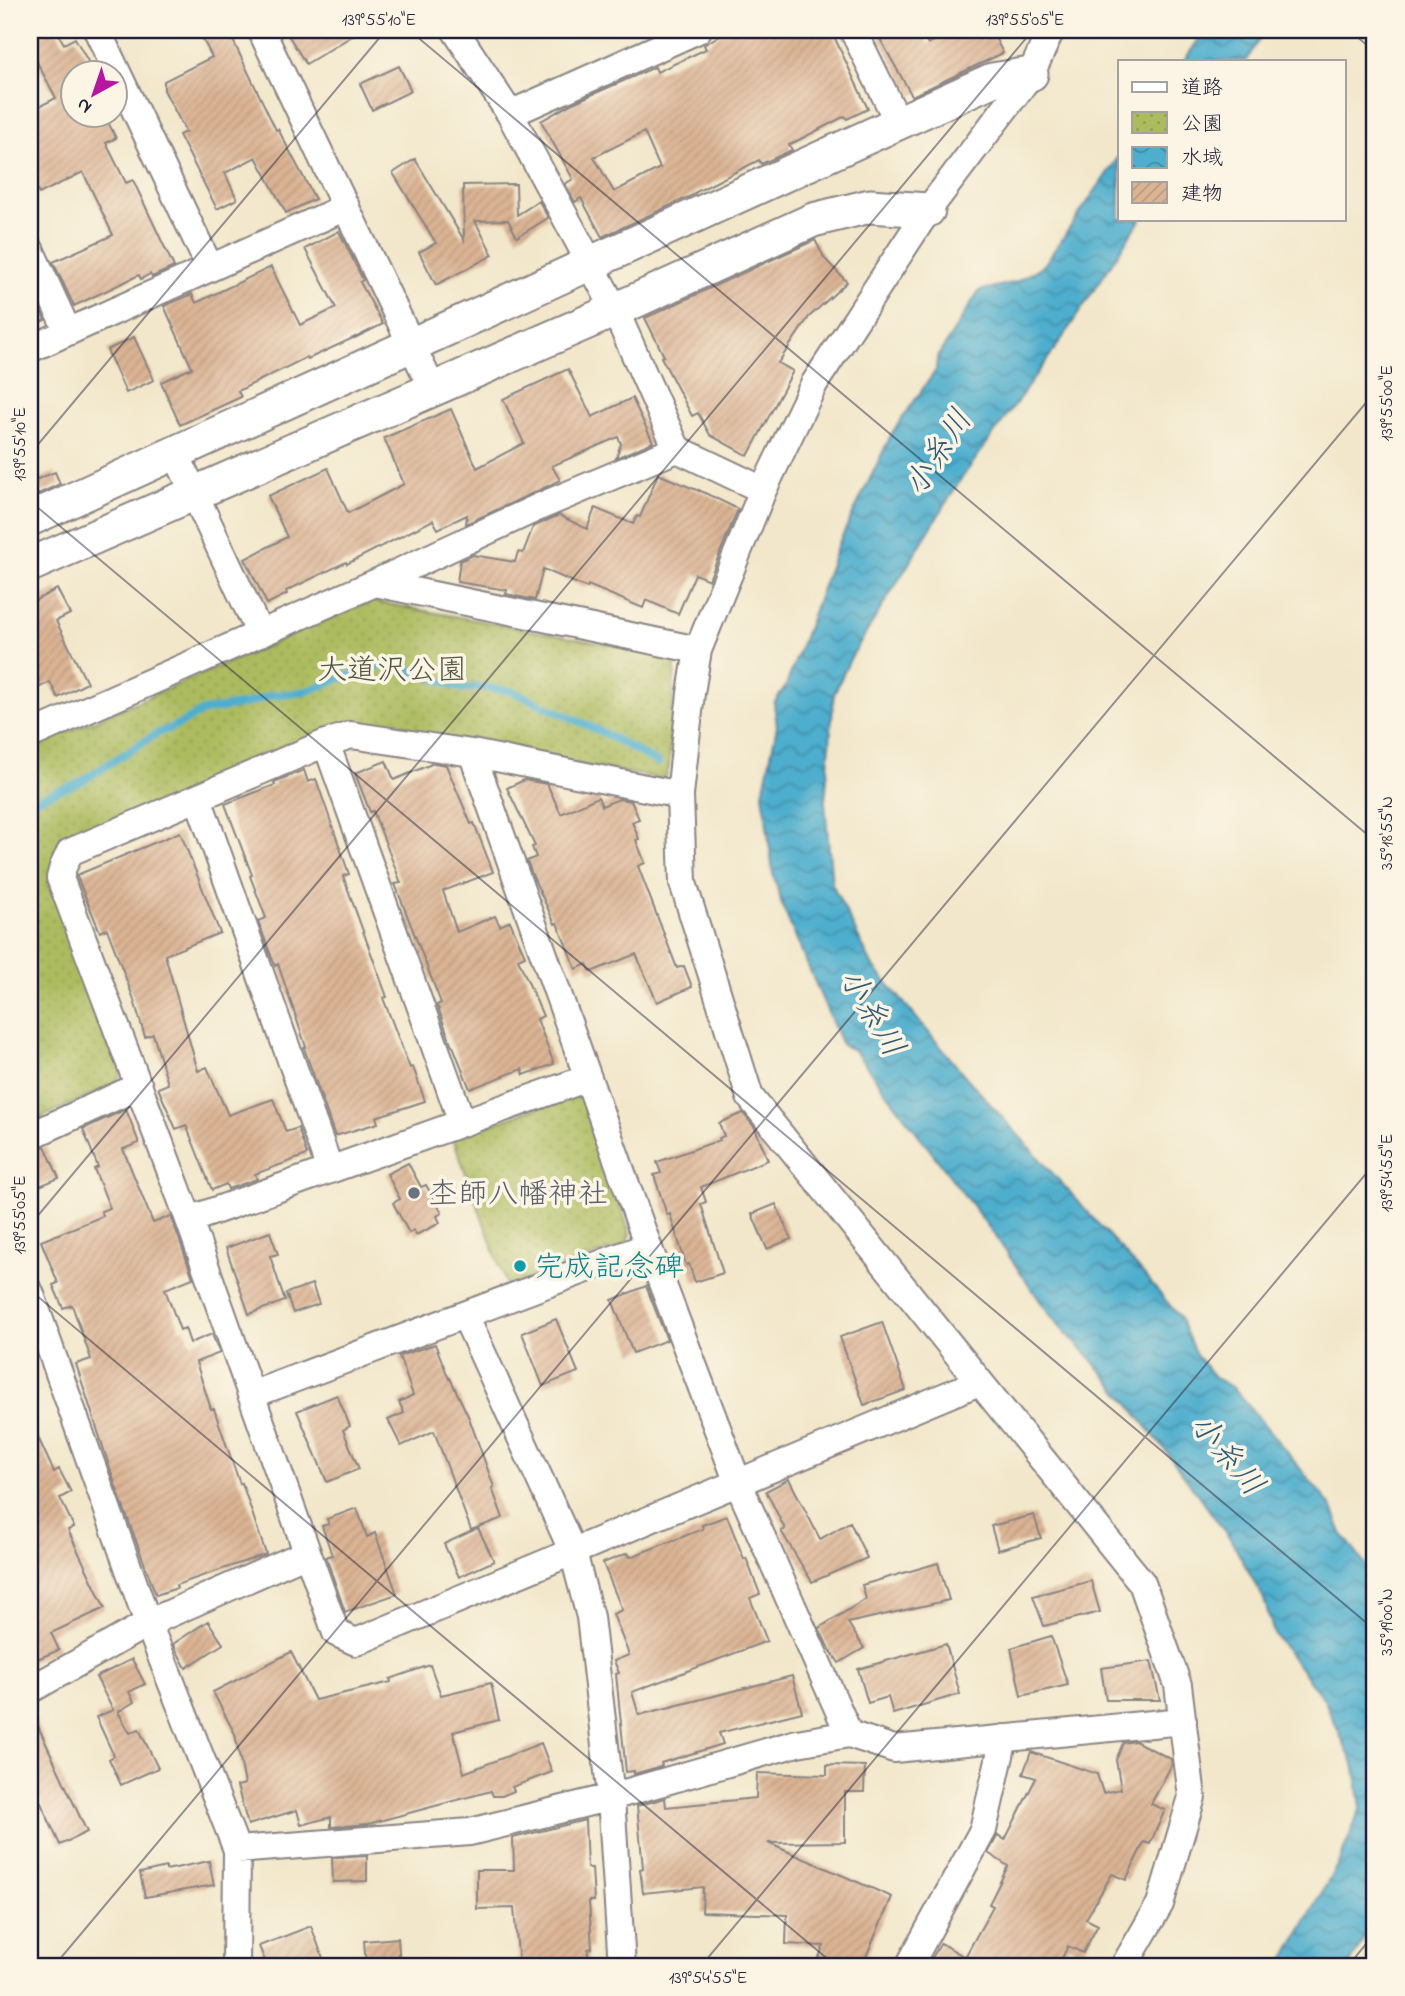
<svg xmlns="http://www.w3.org/2000/svg" width="1405" height="1996" font-family="'Indie Flower','Klee One',sans-serif">
  <style>
    .park { fill: url(#park-dots); stroke: #676e4c; stroke-width: 2 }
    .water { fill: url(#water-waves); stroke: #386884; stroke-width: 2 }
    .lines { fill: none; stroke-linecap: round; stroke-linejoin: round }
    .stream { stroke: #4eaecd; stroke-width: 8 }
    .building { fill: url(#building-hatch); fill-rule: evenodd }
    .minor-casing { stroke: #8a8483; stroke-width: 30 }
    .tertiary-casing { stroke: #8a8483; stroke-width: 37 }
    .minor { stroke: #fff; stroke-width: 26 }
    .tertiary { stroke: #fff; stroke-width: 33 }
    .ticks { fill: none; stroke: #22223b; stroke-width: 2; stroke-opacity: 0.45 }
    .worship-dot { fill: #6b7280; stroke: #fcf5e5; stroke-width: 2.5 }
    .culture-dot { fill: #0f9aa8; stroke: #fcf5e5; stroke-width: 2.5 }
    .labels { text-anchor: middle; stroke-width: 7; stroke-linejoin: round; paint-order: stroke }
    .park-label { font-size: 30px; fill: #525847; stroke: #fcf5e5 }
    .worship-label { font-size: 30px; fill: #5b616d; stroke: #fcf5e5; text-anchor: start }
    .culture-label { font-size: 30px; fill: #0d838f; stroke: #fcf5e5; text-anchor: start }
    .water-label { font-size: 32px; font-style: italic; fill: #345a75; stroke: #fcf5e5 }
    .neatline { fill: none; stroke: #22223b; stroke-width: 2.5 }
    .ticks-label { font-size: 18px; text-anchor: middle; fill: #22223b }
  </style>
  <defs>
    <pattern id="park-dots" width="8" height="8" patternUnits="userSpaceOnUse" patternTransform="scale(1.75)"><rect width="8" height="8" fill="#acbb5e"/><path d="M2 2h.1M6 6h.1" fill="none" stroke="#94a053" stroke-width="1.8" stroke-linecap="round"/></pattern>
    <pattern id="water-waves" width="16" height="10" patternUnits="userSpaceOnUse" patternTransform="scale(1.75)"><rect width="16" height="10" fill="#4eaecd"/><path d="M0 5q4-4 8 0t8 0" fill="none" stroke="#408da8"/></pattern>
    <pattern id="building-hatch" width="6" height="6" patternUnits="userSpaceOnUse" patternTransform="scale(1.75)"><rect width="6" height="6" fill="#dbb494"/><path d="M-1 1l2-2M0 6l6-6M5 7l2-2" fill="none" stroke="#bc9a80"/></pattern>
  </defs>
  <rect width="100%" height="100%" fill="#fcf5e5"/>
  <filter id="ink" filterUnits="userSpaceOnUse"><feTurbulence type="fractalNoise" baseFrequency=".0143" numOctaves="2"/><feDisplacementMap in="SourceGraphic" scale="14" xChannelSelector="R" yChannelSelector="G"/><feConvolveMatrix kernelMatrix="1 2 1 2 8 2 1 2 1" color-interpolation-filters="sRGB"/></filter>
  <filter id="wash" filterUnits="userSpaceOnUse"><feTurbulence type="fractalNoise" baseFrequency=".00686" numOctaves="4" result="noise"/><feDisplacementMap in="SourceGraphic" scale="28" xChannelSelector="R" yChannelSelector="G"/><feGaussianBlur stdDeviation="1.57" result="paint"/><feColorMatrix in="noise" values="0 0 0 0 0 0 0 0 0 0 0 0 0 0 0 0 0 1.4 0 .05"/><feComposite in="paint" operator="in"/></filter>
  <g filter="url(#wash)">
    <rect width="100%" height="100%" fill="#f2e7cb"/>
    <!-- park -->
    <path class="park" d="M371 601 672 656 675 666 669 767 665 779 349 726 58 851 124 1070 114 1084 30 1123V748Z
      M574 1094 582 1099 630 1233 626 1245 507 1286 453 1138Z"/>
    <!-- water -->
    <path class="water" d="M1205 30H1265L1246 61H1184Z
      M1120 155V219H1141L1057 346 959 482 850 659 834 694 825 803 832 884 872 965 966 1077 1137 1267 1179 1316 1196 1355 1215 1378 1234 1388 1331 1506 1342 1533 1375 1579V1917L1349 1966H1281L1340 1860 1361 1807 1355 1768 1325 1701 1274 1634 1264 1599 1231 1540 1168 1454 1121 1394 1086 1353 1061 1328 1045 1308 993 1233 854 1050 842 1045 783 908 773 874 763 793 777 726 774 703 786 686 838 545 892 433 936 370 937 358 979 291 1016 282 1044 265Z"/>
    <g class="lines">
      <!-- stream -->
      <path class="stream" d="M30 804C46 792 65 790 82 781L156 734 182 723 203 711 246 704 272 695 295 693 310 690 364 669 383 666H400L463 689 480 687 512 691 604 733 658 763"/>
    </g>
    <g id="blocks">
      <!-- building -->
      <path class="building" d="M30 30H56L64 44 75 38 90 65 74 74V116H105L116 138 106 143 126 183 133 180 174 267 152 277 150 274 141 279 139 275 74 306 53 262 113 235 83 172 39 194 30 176V111L56 98 30 49Z
        M198 30H228L276 130 278 129 315 199 286 213 256 157 225 173 237 199 217 209 179 135 186 132 164 90V81L212 57Z
        M285 30H362L306 64Z
        M728 30H831L868 109 847 119 845 116 789 145 792 150 761 164 759 160 694 193 695 194 602 237 581 198 575 202 565 184 573 179 541 121 573 103 655 67 657 72 706 49 704 45ZM644 132 660 168 614 192 594 157Z
        M875 30H920L928 44 956 30H991L1003 53 912 96Z
        M399 66 411 91 372 110 360 84Z
        M415 159 464 240 463 185 516 184 517 215 539 201 548 218 517 237 508 220 475 221 493 255 436 285 419 252 436 243 393 173Z
        M339 231 363 280 360 282 383 324 355 338V337L308 359 307 357 238 391 241 397 180 425 161 382 192 368 164 306 192 294 196 303 271 267 300 325 336 308 305 249Z
        M815 240 825 259 847 282 809 317 778 363 793 371 748 456 710 435 698 413 692 416 661 357 664 356 645 318Z
        M30 286 45 320 30 327Z
        M134 337 154 380 126 393 107 350Z
        M568 369 592 417 632 398 653 442 616 458 621 444 618 437 552 466 560 480 548 486 466 524 467 515 438 529 433 520 347 564 346 562 286 591 287 594 267 604 245 559 287 537 268 496 328 468 348 513 404 484 384 438 451 409 477 468 524 443 503 399Z
        M55 472 60 484 30 498V482Z
        M658 474 699 491V490L738 509 709 580 695 574 678 614 646 600 643 608 588 585 587 588 543 569 535 600 506 594 507 590 457 582 460 561 473 555 515 562 518 552 523 553 533 527 559 515 587 529 595 508 633 524 637 516 640 517Z
        M57 589 70 614 56 621 87 683 58 698 50 682 30 692V603Z
        M386 761 394 780 434 763 446 765 471 824 474 823 493 872 443 891 457 932 495 916 500 926 510 921 525 956 518 959 543 1016 537 1019 554 1064 524 1075 522 1069 470 1089 453 1046H452L437 1005 441 1003 395 884 401 883 373 811 370 812 355 773Z
        M304 770 308 782 316 779 349 874 343 876 387 997 383 998 410 1068 413 1067 425 1101 376 1117 378 1123 335 1136 304 1048 306 1047 278 964 275 966 258 921 266 918 250 876 252 875 225 804 275 785 274 782Z
        M524 780 547 784 561 814 598 797 602 806 619 799 631 801 639 819 632 822 639 839 636 840 645 863 638 866 677 968 684 966 692 987 657 1002 636 954 591 972 587 964 576 969 557 923 555 924 533 877 527 861 536 857 532 847 535 846 507 788Z
        M180 832 220 933 165 955 198 1071 207 1067 228 1115 273 1099 286 1132 298 1128 307 1155 255 1174 257 1179 228 1189 226 1184 212 1190 186 1125 176 1129 158 1088 168 1084 153 1034 145 1037 133 997 107 929 100 932 77 877V875Z
        M126 1109 139 1143 123 1149 153 1223 171 1216 193 1278 165 1289 180 1330 185 1328 190 1343 212 1334 218 1349 220 1353 196 1362 211 1409H214L240 1484 242 1483 266 1554 176 1585 177 1588 156 1595 115 1484 76 1364 91 1359 72 1305 63 1308 53 1285 58 1283 41 1241 103 1216 101 1211 110 1208 94 1169 98 1167 83 1129Z
        M743 1113 755 1128 768 1160 701 1187 706 1202 701 1204 723 1273 695 1282 689 1264 686 1265 670 1214 667 1215 654 1175 661 1173 657 1162 720 1140 719 1138 724 1136 719 1123Z
        M45 1146 59 1178 30 1190V1152Z
        M408 1163 421 1187 426 1185 442 1213 437 1216 440 1223 416 1235 414 1230 409 1233 393 1203 400 1199 387 1174Z
        M776 1204 791 1239 767 1249 752 1214Z
        M270 1232 278 1254 270 1256 285 1301 249 1314 226 1248Z
        M312 1284 319 1304 293 1313 286 1293Z
        M646 1286 667 1340 633 1353 612 1300Z
        M556 1319 578 1372 543 1386 522 1333Z
        M882 1322 906 1390 864 1405 840 1337Z
        M435 1344 449 1379 450 1378 469 1418 494 1487 492 1488 503 1518 471 1530 434 1431 401 1446 388 1420 404 1413 399 1402 413 1395 399 1356Z
        M337 1395 350 1426 343 1430 359 1469 327 1482 297 1411Z
        M30 1420 54 1472 59 1469 71 1492 60 1498 74 1527 68 1530 105 1608 51 1633 59 1650 30 1662Z
        M789 1479 820 1539 850 1522 867 1558 812 1582 781 1531 785 1529 766 1491Z
        M357 1508 367 1537 375 1533 397 1594 345 1612 326 1557 332 1555 322 1526 329 1524 327 1519Z
        M1034 1515 1041 1538 998 1550 991 1526Z
        M727 1516 744 1559 746 1558 760 1594 750 1598 767 1641 632 1692 639 1715 792 1676 802 1712 719 1733 723 1744 661 1763 662 1766 634 1774V1771L626 1772 616 1674 619 1673 614 1661 629 1655 613 1614 622 1610 603 1563 628 1553 630 1557 703 1529 702 1525Z
        M478 1528 494 1561 459 1577 444 1544Z
        M938 1563 949 1600 848 1623 864 1648 839 1663 827 1645 819 1628 866 1599 862 1585Z
        M1091 1581 1100 1612 1044 1626 1033 1596Z
        M208 1621 223 1644 186 1668 173 1644Z
        M1051 1636 1068 1685 1021 1696 1011 1648Z
        M946 1644 960 1694 893 1714 888 1697 868 1703 858 1669Z
        M291 1652 315 1700 391 1682 390 1679 430 1665 441 1695 491 1683 499 1720 453 1732 464 1773 541 1743 552 1772 512 1787 514 1791 502 1796H493L491 1791 368 1824 331 1827V1817L301 1825 297 1810 248 1825 237 1786 245 1784 235 1734 213 1692Z
        M132 1659 145 1684 129 1692 134 1702 118 1712 130 1733 139 1729 158 1768 121 1785 109 1759 114 1756 96 1717 113 1710 96 1677Z
        M1151 1661 1160 1700H1106L1101 1668Z
        M30 1709 87 1832 60 1845 30 1779Z
        M1135 1741 1171 1759 1172 1764 1151 1804 1165 1810 1150 1844 1144 1842 1126 1880 1112 1874 1086 1919 1098 1925 1083 1953 1068 1946 1058 1966H927L941 1943 965 1957 993 1906 989 1904 1008 1866 988 1853 998 1835 1005 1840 1036 1778 1023 1774 1031 1752 1097 1774 1103 1793 1121 1789 1116 1760 1123 1743Z
        M827 1765 865 1766 864 1792H845V1842L768 1843 892 1897 862 1966H834L818 1959 824 1946 786 1944 787 1915 702 1912 703 1887 643 1893 640 1869 643 1868 637 1806 665 1798 666 1807 756 1798 757 1773 827 1775Z
        M585 1820 587 1868H592L594 1901H589L592 1948 588 1949V1966H519L514 1908 477 1909V1870H514L513 1838Z
        M367 1856V1881L333 1882 332 1858Z
        M209 1861 214 1885 145 1897 140 1873 166 1867V1870Z
        M311 1926 326 1966H267L259 1946Z
        M398 1938 400 1966H366L364 1941Z"/>
    </g>
  </g>
  <g filter="url(#ink)">
    <use href="#blocks" fill-opacity="0" stroke="#8a8483" stroke-width="2"/>
    <g class="lines">
      <defs>
        <path id="minor" d="M97 30 210 268
          M261 30 433 390
          M455 30 510 114 590 263 615 310 677 449
          M853 30 898 122
          M1051 30 1031 74 928 210 814 384 763 490 698 650 691 693 680 795 683 883 750 1097 1142 1583 1178 1685 1192 1797 1160 1904 1124 1966
          M510 114 698 30
          M30 249 68 332
          M30 349 346 207
          M175 452 260 634
          M375 583 541 506 677 449 763 490
          M30 735 375 583 698 650
          M326 743 462 1122
          M472 753 648 1246 738 1483 849 1734
          M680 795 472 753 351 735 326 743 70 852 63 867 60 878 189 1220 336 1633 356 1642 979 1382
          M198 798 330 1170
          M30 1136 139 1086
          M189 1220 588 1078
          M30 1292 148 1623 237 1850 236 1966
          M465 1315 573 1552 590 1617 611 1797 622 1966
          M251 1395 648 1246
          M30 1690 148 1623 307 1553
          M237 1850 470 1832 611 1797 797 1743 849 1734 894 1749 1183 1721
          M909 1966 983 1830 1004 1738"/>
        <path id="tertiary" d="M30 519 992 80 1031 74
          M30 565 615 310 813 220 870 206 928 210"/>
      </defs>
      <!-- minor casing -->
      <use href="#minor" class="minor-casing"/>
      <!-- tertiary casing -->
      <use href="#tertiary" class="tertiary-casing"/>
      <!-- minor -->
      <use href="#minor" class="minor"/>
      <!-- tertiary -->
      <use href="#tertiary" class="tertiary"/>
    </g>
  </g>
  <!-- ticks -->
  <path class="ticks" d="M409 30 1375 841M1349 30 1375 52M30 454 386 30M30 501 1375 1630M30 1225 1033 30M30 1290 836 1966M54 1966 1375 392M701 1966 1375 1163M1348 1966 1375 1933"/>
  <!-- markers -->
  <circle class="worship-dot" cx="414" cy="1193" r="7"/>
  <circle class="culture-dot" cx="520" cy="1266" r="7"/>
  <g class="labels">
    <!-- park labels -->
    <g class="park-label">
      <text x="392" y="679">大道沢公園</text>
    </g>
    <!-- worship labels -->
    <g class="worship-label">
      <text x="428" y="1203">杢師八幡神社</text>
    </g>
    <!-- culture labels -->
    <g class="culture-label">
      <text x="534" y="1276">完成記念碑</text>
    </g>
    <!-- water labels -->
    <g class="water-label">
      <text transform="translate(937 452) rotate(-57)" y="11">小糸川</text>
      <text transform="translate(873 1012) rotate(59)" y="11">小糸川</text>
      <text transform="translate(1228 1454) rotate(50)" y="11">小糸川</text>
    </g>
  </g>
  <!-- margin -->
  <rect width="1405" height="1996" fill="none" stroke="#fcf5e5" stroke-width="77"/>
  <!-- legend -->
  <rect x="1118" y="60" width="228" height="161" fill="#fcf5e5" stroke="#a5a1a1" stroke-width="2"/>
  <rect x="1132" y="82" width="35" height="10" fill="#ffffff" stroke="#a5a1a1" stroke-width="2"/>
  <text x="1181" y="94" font-size="21" fill="#22223b">道路</text>
  <rect x="1132" y="112" width="35" height="21" fill="url(#park-dots)" stroke="#a5a1a1" stroke-width="2"/>
  <text x="1181" y="130" font-size="21" fill="#22223b">公園</text>
  <rect x="1132" y="147" width="35" height="21" fill="url(#water-waves)" stroke="#a5a1a1" stroke-width="2"/>
  <text x="1181" y="164" font-size="21" fill="#22223b">水域</text>
  <rect x="1132" y="182" width="35" height="21" fill="url(#building-hatch)" stroke="#a5a1a1" stroke-width="2"/>
  <text x="1181" y="200" font-size="21" fill="#22223b">建物</text>
  <!-- north arrow -->
  <g transform="translate(94 94) rotate(220)"><circle r="33" fill="#fcf5e5" stroke="#a5a1a1" stroke-width="2"/>
  <path d="M0-5L12 26L0 18L-12 26Z" fill="#b5179e"/>
  <text y="-10" font-size="19" font-weight="bold" text-anchor="middle" fill="#22223b">N</text>
  </g>
  <rect x="38" y="38" width="1328" height="1920" class="neatline"/>
  <g class="ticks-label">
    <text x="379" y="25">139°55'10"E</text>
    <text x="1025" y="25">139°55'05"E</text>
    <text transform="translate(1386 403) rotate(-90)" y="6">139°55'00"E</text>
    <text transform="translate(19 444) rotate(-90)" y="6">139°55'10"E</text>
    <text transform="translate(1386 833) rotate(-90)" y="6">35°18'55"N</text>
    <text transform="translate(1386 1173) rotate(-90)" y="6">139°54'55"E</text>
    <text transform="translate(19 1215) rotate(-90)" y="6">139°55'05"E</text>
    <text transform="translate(1386 1622) rotate(-90)" y="6">35°19'00"N</text>
    <text x="708" y="1983">139°54'55"E</text>
  </g>
</svg>
